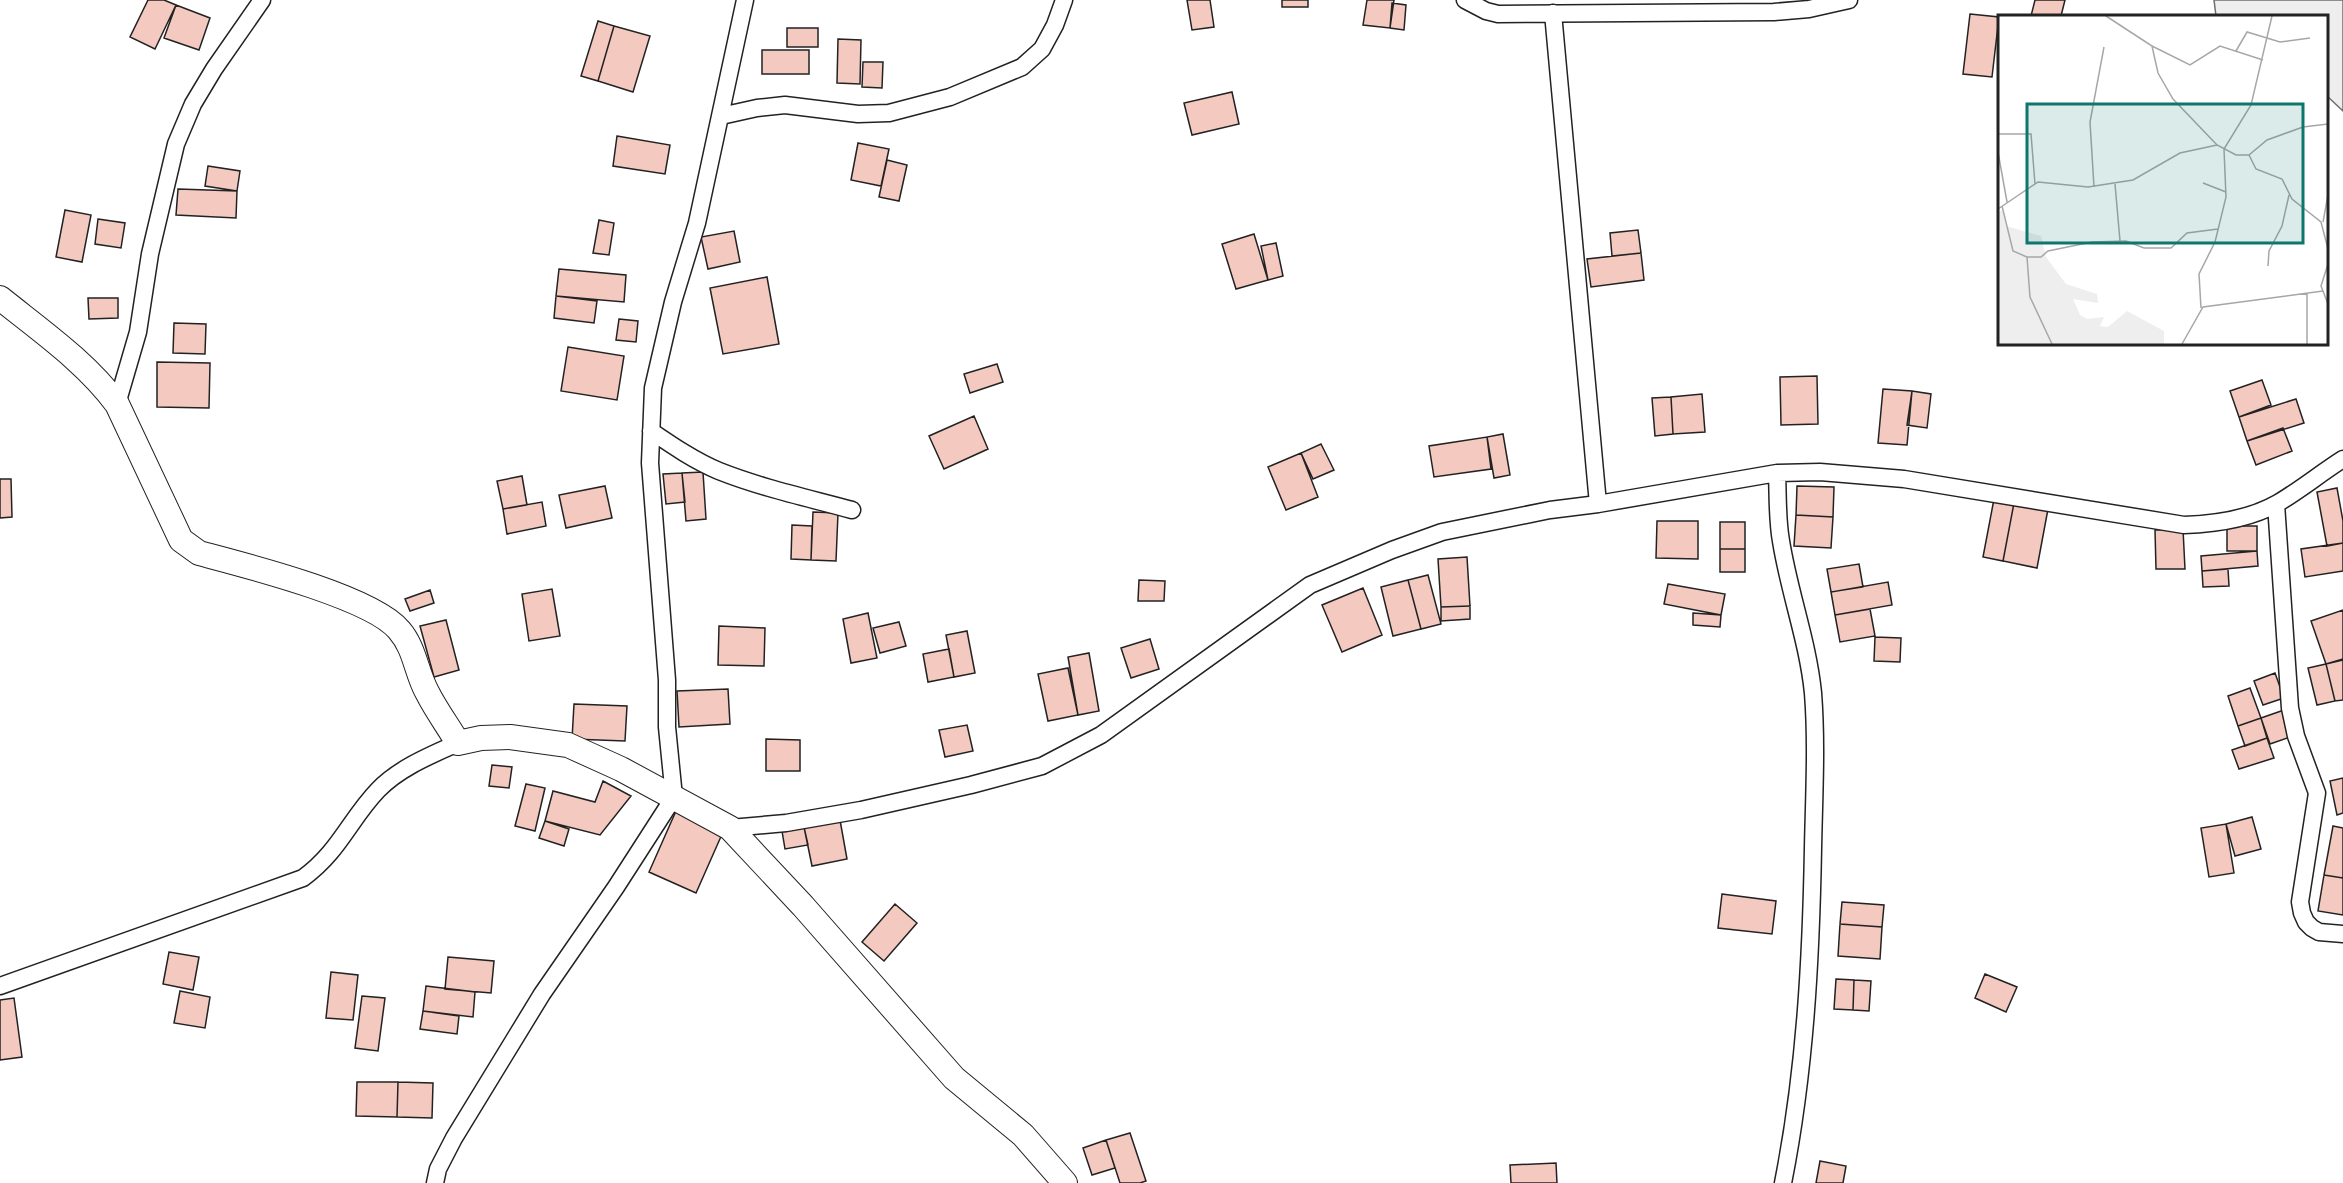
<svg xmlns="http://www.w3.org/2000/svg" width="2343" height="1183" font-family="Arial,sans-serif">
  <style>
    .green { fill: #eee; stroke: #6f6f6f; stroke-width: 1.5 }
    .building { fill: #f3c9c0; stroke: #222; stroke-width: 1.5 }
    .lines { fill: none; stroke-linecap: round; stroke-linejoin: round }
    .street-casing { stroke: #222; stroke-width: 19 }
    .secondary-casing { stroke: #222; stroke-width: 26 }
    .street { stroke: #fff; stroke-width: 16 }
    .secondary { stroke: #fff; stroke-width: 24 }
    .inset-road { fill: none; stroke: #a7a7a7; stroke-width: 1.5 }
    .view { fill: #0f766e; fill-opacity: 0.15; stroke: #0f766e; stroke-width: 3 }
    .inset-edge { fill: none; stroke: #222; stroke-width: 3 }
  </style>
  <rect width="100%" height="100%" fill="#fff"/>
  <!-- green -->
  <path class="green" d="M2214 0H2343V111L2327 96 2326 16H2216Z"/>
  <!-- building -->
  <path class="building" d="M148 0H164L176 5 155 49 130 37Z
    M1187 0H1210L1214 27 1192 30Z
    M1282 0H1308V7H1282Z
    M1367 0H1394L1390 28 1363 25Z
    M2035 0H2065L2061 16H2031Z
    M1392 3 1406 5 1404 30 1390 28Z
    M176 5 210 18 199 50 164 38Z
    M1970 14 1999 17 1992 77 1963 74Z
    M598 21 614 26 598 81 581 76Z
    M614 26 650 36 633 92 598 81Z
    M787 28H818V47H787Z
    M838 39 861 40 860 84 837 83Z
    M762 50H809V74H762Z
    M863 62H883L882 88 862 87Z
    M1232 92 1239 124 1192 135 1184 103Z
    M617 136 670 145 665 174 613 166Z
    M858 143 889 149 881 186 851 180Z
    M887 160 907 165 899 201 879 197Z
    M208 166 240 171 237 191 205 186Z
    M178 189 237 191 236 218 176 215Z
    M65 210 91 215 82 262 56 257Z
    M98 219 125 223 121 248 95 244Z
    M599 220 614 223 609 255 593 253Z
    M1638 230 1641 253 1612 256 1610 233Z
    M734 231 740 262 708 269 701 237Z
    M1254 234 1268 280 1236 289 1222 244Z
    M1276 243 1283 276 1268 280 1261 246Z
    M1641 253 1644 280 1591 287 1587 259Z
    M559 269 626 275 624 302 556 296Z
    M767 277 779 344 723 354 710 288Z
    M556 296 597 301 594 323 554 318Z
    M88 298H118V318L89 319Z
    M619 319 638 321 636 342 616 340Z
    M174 323 206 324 205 354 173 353Z
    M568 347 624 356 617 400 561 391Z
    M157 362 210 363 209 408 157 407Z
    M997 364 1003 382 970 393 964 374Z
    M1817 376 1818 424 1781 425 1780 377Z
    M2262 380 2271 405 2239 417 2230 391Z
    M1883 389 1912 391 1907 445 1878 443Z
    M1912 391 1931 394 1927 428 1907 425Z
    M1702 394 1705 432 1673 434 1671 397Z
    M1671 397 1673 434 1655 436 1652 398Z
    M2296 399 2304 423 2247 441 2239 417Z
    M974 416 988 449 944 469 929 436Z
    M2283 428 2292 451 2256 465 2247 441Z
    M1503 434 1510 475 1494 478 1487 437Z
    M1487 437 1491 469 1434 477 1429 446Z
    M1321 444 1334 470 1313 479 1301 453Z
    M1301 453 1318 497 1286 510 1268 467Z
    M703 472 706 519 686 521 682 473Z
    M682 473 685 502 666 504 663 474Z
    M522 476 527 505 503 509 497 481Z
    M0 479H11L12 517 0 518Z
    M605 486 612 518 566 528 559 495Z
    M1797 486 1834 487 1833 517 1796 515Z
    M2337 488 2343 521V543L2327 546 2317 492Z
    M1994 499 2014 503 2003 561 1983 557Z
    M542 502 546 526 507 534 503 509Z
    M2014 503 2048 509 2037 568 2003 561Z
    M813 512 838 513 836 561 811 560Z
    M1796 515 1833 517 1831 548 1794 546Z
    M1657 521H1698V559L1656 558Z
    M1720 522H1745V549H1720Z
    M792 525 812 526 811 560 791 559Z
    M2227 526H2257V551H2227Z
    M2183 529 2185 569H2156L2155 530Z
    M2343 543V571L2305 577 2301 549Z
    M1720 549H1745V572H1720Z
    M2257 551 2258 566 2202 571 2201 556Z
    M1467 557 1470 606 1441 607 1438 559Z
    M1859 564 1863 587 1831 592 1827 569Z
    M2228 569 2229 586 2203 587 2202 571Z
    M1428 575 1441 624 1421 629 1408 580Z
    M1139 580 1165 581 1164 601H1138Z
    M1408 580 1421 629 1393 636 1381 587Z
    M1888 582 1892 605 1835 615 1831 592Z
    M1668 584 1725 594 1721 615 1664 604Z
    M1363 588 1382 635 1342 652 1322 605Z
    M552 589 560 636 529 641 522 594Z
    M430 590 434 603 410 611 405 599Z
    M1470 606V619L1441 621V607Z
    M1870 609 1875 636 1840 642 1835 615Z
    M2343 610V659L2326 664 2311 621Z
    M868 613 877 658 851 663 843 619Z
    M1693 613 1721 615 1720 627 1693 625Z
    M446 620 459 670 434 677 420 626Z
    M899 622 906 646 880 653 873 628Z
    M719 626 765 628 764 666 718 665Z
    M967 631 975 673 954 677 946 635Z
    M1875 637 1901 638 1900 662 1874 661Z
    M1150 639 1159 669 1131 678 1121 648Z
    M949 649 954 677 928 682 923 654Z
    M1089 653 1099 711 1078 715 1068 657Z
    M2343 660V700L2335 701 2326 664Z
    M2326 664 2335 701 2317 705 2308 668Z
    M1068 668 1078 715 1048 721 1038 674Z
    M2275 673 2284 698 2263 705 2254 681Z
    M2250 688 2261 718 2238 726 2228 696Z
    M728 689 730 724 679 727 677 691Z
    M574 704 627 706 625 741 572 739Z
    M2284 710 2293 736 2270 744 2261 718Z
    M2261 718 2267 738 2245 746 2238 726Z
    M967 725 973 751 945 757 939 730Z
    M2267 738 2274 758 2239 769 2232 750Z
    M766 739 800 740V771H766Z
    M492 765 512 767 509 788 489 786Z
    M2343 778V813L2337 815 2330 781Z
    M603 781 631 796 600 835 545 821 553 791 595 802Z
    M526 784 545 788 535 831 515 826Z
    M676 811 723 832 696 893 649 872Z
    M2252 817 2261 849 2235 856 2226 824Z
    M840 820 847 859 812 866 804 827Z
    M545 821 569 829 564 846 539 838Z
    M2226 824 2234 873 2209 877 2201 828Z
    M2333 826 2343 828V878L2324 875Z
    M804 827 808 845 785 849 782 831Z
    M2324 875 2343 878V915L2318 911Z
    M1722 894 1776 901 1772 934 1718 928Z
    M1842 902 1884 905 1882 927 1840 924Z
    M895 904 917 923 884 961 862 942Z
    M1840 924 1882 927 1880 959 1838 956Z
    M169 952 199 957 193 990 163 984Z
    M448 957 494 961 491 993 445 989Z
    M331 972 358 975 353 1020 326 1018Z
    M1985 974 2017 987 2006 1012 1975 998Z
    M1836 979 1854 980 1853 1010 1834 1009Z
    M1854 980 1871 981 1869 1011 1853 1010Z
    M426 986 475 992 473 1017 423 1011Z
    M180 991 210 997 205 1028 174 1023Z
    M362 996 385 998 378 1051 355 1048Z
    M14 998 22 1057 0 1060V1000Z
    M423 1011 459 1016 457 1034 420 1029Z
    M357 1082H398L397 1117 356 1116Z
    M398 1082 433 1083 432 1118 397 1117Z
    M1130 1133 1146 1181 1140 1183H1120L1106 1140Z
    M1106 1140 1115 1168 1092 1175 1083 1148Z
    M1820 1161 1846 1166 1843 1183H1816Z
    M1556 1163 1557 1183H1511L1510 1165Z"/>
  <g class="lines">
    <defs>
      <path id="street" d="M1465 0 1486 11 1498 14 1774 12 1809 9 1849 0
        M1553 13 1598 504
        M721 116 757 108 785 105 858 114 889 113 950 97 1022 67 1042 49 1055 25 1064 0
        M117 404 138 332 150 254 176 144 193 104 214 69 262 0
        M651 431C673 446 695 461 719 471 762 488 808 498 852 510
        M1777 473C1778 496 1777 519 1781 541 1789 592 1808 642 1813 693 1817 744 1814 797 1813 848 1811 961 1805 1072 1783 1183
        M2276 504 2290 708 2296 736 2317 793 2300 902 2302 913 2306 922 2312 928 2319 932 2343 934
        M730 828 786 823 861 810 971 785 1042 766 1101 735 1310 585 1392 550 1442 532 1550 510 1598 504 1777 473 1820 472 1904 479 2184 525C2215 524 2250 519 2278 503 2300 490 2321 473 2343 459
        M0 986 303 878C339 852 350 819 378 790 399 768 431 755 458 743
        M435 1183 438 1169 454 1138 542 994 616 887 674 797 667 727V680L650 463 653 388 673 302 697 223 745 0"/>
      <path id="secondary" d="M0 298C41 331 86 362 117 404L181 540 199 553C244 565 372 597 399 630 415 648 416 672 427 692 436 710 448 726 458 743L481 738 510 737 568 745 621 769 730 828 803 906 954 1078 1023 1135 1065 1183"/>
    </defs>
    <!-- street casing -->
    <use href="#street" class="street-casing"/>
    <!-- secondary casing -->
    <use href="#secondary" class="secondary-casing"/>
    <!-- street -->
    <use href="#street" class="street"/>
    <!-- secondary -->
    <use href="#secondary" class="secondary"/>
  </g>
  <!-- overview -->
  <g transform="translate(1998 15)">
    <rect width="330" height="330" fill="#fff"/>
    <path d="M4 195 8 211 43 221 48 242 68 269 99 279 100 288 75 284 82 300 89 304 106 302 102 311 110 312 129 296 166 316V329H0V197Z" fill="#eee"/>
    <path class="inset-road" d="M108 1 154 31 160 58 175 84 219 130 238 140H251L258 154 284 164 294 184 323 207 330 234M154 31 192 50 222 31 265 45M238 36 249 17 282 27 312 23M0 119H33L37 169M0 137 9 187M251 140 269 125 305 112 330 109M205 168 228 177M117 169 122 226M96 172 92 107 106 32M4 191 15 236 29 242 32 282 54 329M0 194 40 167 90 172 135 165 182 138 219 130M325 207 330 180M29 242H43L50 236 94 227 128 226 146 233H173L189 218 220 214M330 249 323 271 330 289M270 251 271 236 284 211 291 180M203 293 201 259 217 227 228 182 226 134 253 90 274 1M184 329 205 292 325 276M309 329V278"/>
    <path class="view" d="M29 89H305V228H29Z"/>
    <rect width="330" height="330" class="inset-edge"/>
  </g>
</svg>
